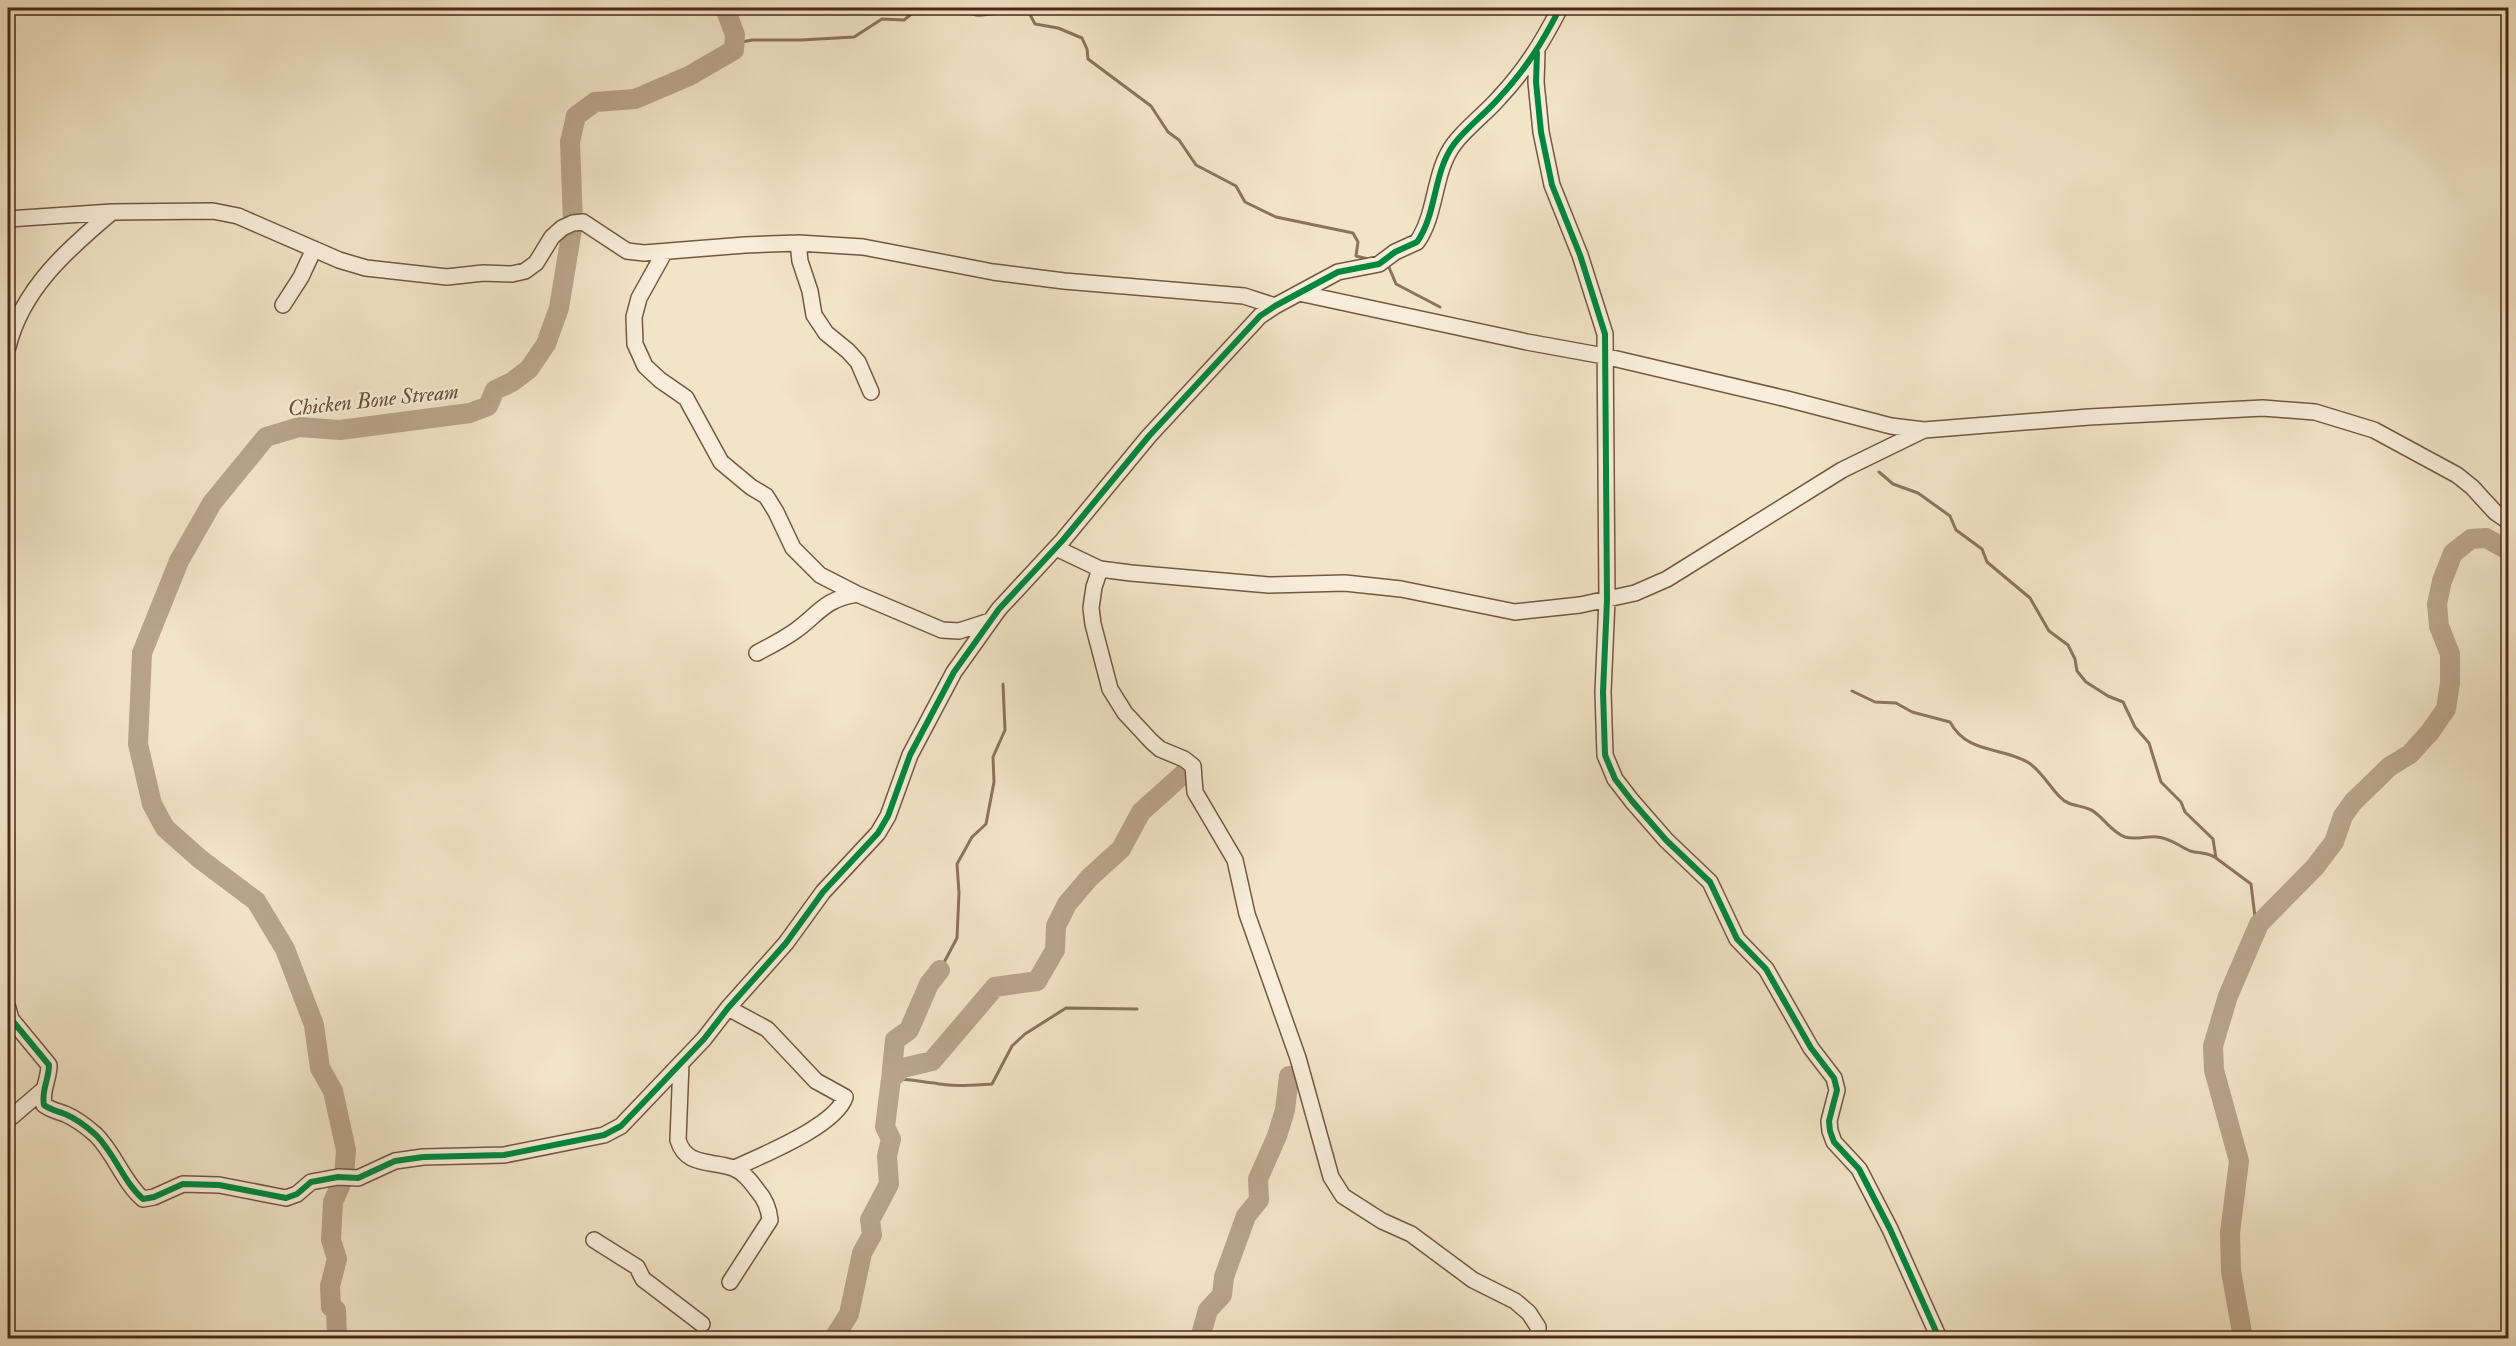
<svg xmlns="http://www.w3.org/2000/svg" width="2516" height="1346" font-family="'IM FELL Double Pica',serif">
  <style>
    .lines { fill: none; stroke-linecap: round; stroke-linejoin: round }
    .stream { stroke: #8d735a; stroke-width: 3 }
    .river { stroke: #b9a489; stroke-width: 20 }
    .minor-casing { stroke: #745840; stroke-width: 18 }
    .minor { stroke: #f7edda; stroke-width: 15 }
    .cycleway-casing { stroke: #f7edda; stroke-width: 10 }
    .cycleway { stroke: #00873e; stroke-width: 6 }
    .labels { text-anchor: middle; stroke-width: 4.5; stroke-linejoin: round; paint-order: stroke }
    .water-label { font-size: 22px; font-style: italic; fill: #6b4e36; stroke: #f7edda }
  </style>
  <rect width="100%" height="100%" fill="#f2e4c6"/>
  <filter id="stains"><feTurbulence type="fractalNoise" baseFrequency=".00333" numOctaves="4"/><feColorMatrix values="0 0 0 0 .2 0 0 0 0 .09 0 0 0 0 .02 0 0 0 .5 -.17"/></filter>
  <radialGradient id="worn" r=".72"><stop offset=".6" stop-color="#630" stop-opacity="0"/><stop offset="1" stop-color="#630" stop-opacity=".3"/></radialGradient>
  <g class="lines">
    <!-- stream -->
    <path class="stream" d="M954 8C963 8 968 14 976 15 989 17 1009 8 1028 11L1035 24 1058 28 1082 38 1087 49 1088 59 1151 106 1168 132 1179 140 1196 165 1236 186 1245 202 1276 217 1353 233 1358 242 1356 256 1368 259
      M734 50 742 42 752 40H801L854 37 882 19 904 20 919 8H926
      M1388 265 1396 284 1440 307
      M1879 472 1893 484 1918 493 1950 516 1956 530 1982 549 1987 562 2030 598 2049 631 2068 645 2075 659 2077 671 2086 682 2108 696 2123 702 2135 727 2149 743 2161 782 2181 802 2185 812 2213 839 2216 858 2251 884 2255 917 2259 924
      M1852 691 1875 702 1896 703 1912 712 1950 722C1968 755 2002 746 2029 763 2041 771 2050 787 2060 797 2068 806 2079 805 2089 809 2101 813 2110 832 2125 837 2135 840 2146 836 2157 837 2170 838 2179 846 2190 851 2200 854 2207 851 2216 858
      M940 970 957 938 959 893 957 864 972 837 986 824 994 782 993 757 1005 730 1003 684
      M891 1079C909 1079 917 1081 934 1083 953 1087 973 1085 992 1084L1012 1046 1025 1034 1066 1008 1137 1009"/>
    <!-- river -->
    <path class="river" d="M891 1079 895 1040 909 1030 929 984 940 970
      M337 1338 336 1310 331 1307 330 1286 337 1259 331 1240 333 1202 344 1177 346 1150 333 1091 320 1068 314 1025 285 949 256 901 200 859 165 828 152 804 138 744 142 653 179 561 212 503 266 437 299 427 340 430 470 413 488 406 495 390 512 382 529 369 546 344 559 308 573 223 570 142 576 116 595 102 635 99 689 76 734 50 735 35 725 8
      M834 1338 849 1314 862 1253 872 1235 870 1220 889 1184 887 1156 891 1139 885 1127 891 1079 903 1068 932 1061 995 987 1037 981 1055 950 1056 926 1067 904 1089 878 1121 849 1141 812 1190 768
      M1200 1338 1208 1310 1222 1295 1224 1277 1246 1216 1259 1200 1258 1179 1277 1136 1285 1110 1289 1076
      M2243 1338 2231 1271 2230 1233 2239 1161 2214 1070 2213 1046 2228 996 2259 924 2315 867 2334 842 2343 816 2353 802 2389 767 2410 754 2430 732 2446 709 2450 683V654L2439 626 2437 604 2442 581 2453 553 2471 539 2486 538 2508 550"/>
    <defs>
      <path id="minor" d="M1537 53 1536 82 1541 132 1552 185 1580 255 1605 334 1607 600 1603 692 1605 755 1615 779 1632 801 1666 840 1710 882 1737 939 1766 969 1811 1048 1834 1078 1837 1090 1829 1121 1830 1131 1834 1142 1859 1169 1890 1229 1939 1338
        M8 219 112 212 213 211 238 216 339 260 366 268 447 277 483 273 512 274 525 271 536 263 552 237 562 228 573 223 583 222 627 251 644 253 745 245 798 243 863 247 993 272 1064 281 1244 296 1275 306
        M798 243 800 261 810 291 814 315 826 333 848 351 858 362 871 392
        M664 253 639 298 634 317 635 344 645 366 660 380 686 398 721 462 751 487 766 496 776 512 793 548 820 575 857 594 942 630 959 631 990 621
        M1299 293 1527 342 1604 356 1787 399 1891 426 1924 430 2089 417 2263 408 2315 412 2374 430 2457 475 2472 487 2495 512 2508 521
        M283 305 301 277 314 249
        M8 347C22 289 68 249 112 212
        M1056 548 1100 569 1131 573 1269 585 1345 583 1401 589 1515 612 1580 605 1635 593 1667 579 1842 470 1924 430
        M1100 569 1094 587 1091 608 1093 624 1110 689 1125 713 1151 741 1160 749 1184 759 1193 766 1195 792 1235 860 1247 914 1298 1058 1331 1177 1343 1196 1382 1221 1411 1234 1473 1280 1515 1301 1529 1313 1538 1327V1338
        M757 653C770 646 784 639 795 631 820 613 823 600 857 594
        M8 1008 11 1019 49 1065C49 1080 41 1090 44 1105 51 1110 57 1111 65 1114 77 1119 87 1127 96 1135 115 1154 124 1183 143 1199L154 1197 183 1184 219 1185 286 1198 297 1194 311 1182 338 1177 358 1178 395 1161 423 1157 504 1155 604 1135 621 1126 704 1039 728 1008 786 943 823 892 878 833 888 816 910 755 954 672 999 609 1063 540 1149 436 1260 316 1275 306 1338 272 1379 264 1395 252 1417 242C1437 214 1433 172 1454 144 1467 127 1485 114 1499 98 1526 69 1542 43 1560 8
        M728 1008 767 1029 816 1081 845 1097C836 1126 762 1155 735 1168
        M681 1063 678 1140C686 1167 711 1160 733 1168 744 1172 751 1182 757 1190 765 1199 769 1209 770 1220L730 1282
        M8 1120 43 1090
        M594 1240 637 1267 643 1279 702 1324"/>
    </defs>
    <!-- minor casing -->
    <use href="#minor" class="minor-casing"/>
    <!-- minor -->
    <use href="#minor" class="minor"/>
    <defs>
      <path id="cycleway" d="M1537 53 1536 82 1541 132 1552 185 1580 255 1605 334 1607 600 1603 692 1605 755 1615 779 1632 801 1666 840 1710 882 1737 939 1766 969 1811 1048 1834 1078 1837 1090 1829 1121 1830 1131 1834 1142 1859 1169 1890 1229 1939 1338
        M8 1008 11 1019 49 1065C49 1080 41 1090 44 1105 51 1110 57 1111 65 1114 77 1119 87 1127 96 1135 115 1154 124 1183 143 1199L154 1197 183 1184 219 1185 286 1198 297 1194 311 1182 338 1177 358 1178 395 1161 423 1157 504 1155 604 1135 621 1126 704 1039 728 1008 786 943 823 892 878 833 888 816 910 755 954 672 999 609 1063 540 1149 436 1260 316 1275 306 1338 272 1379 264 1395 252 1417 242C1437 214 1433 172 1454 144 1467 127 1485 114 1499 98 1526 69 1542 43 1560 8"/>
    </defs>
    <!-- cycleway casing -->
    <use href="#cycleway" class="cycleway-casing"/>
    <!-- cycleway -->
    <use href="#cycleway" class="cycleway"/>
  </g>
  <g class="labels">
    <!-- water labels -->
    <g class="water-label">
      <text transform="translate(373 399) rotate(-6)" y="8">Chicken Bone Stream</text>
    </g>
  </g>
  <!-- margin -->
  <rect width="2516" height="1346" fill="none" stroke="#f2e4c6" stroke-width="30"/>
  <rect x="9" y="9" width="2498" height="1328" fill="none" stroke="#4a2913" stroke-width="3"/>
  <rect x="15" y="15" width="2486" height="1316" fill="none" stroke="#4a2913" stroke-width="1.5"/>
  <rect width="100%" height="100%" filter="url(#stains)"/>
  <rect width="100%" height="100%" fill="url(#worn)"/>
</svg>
